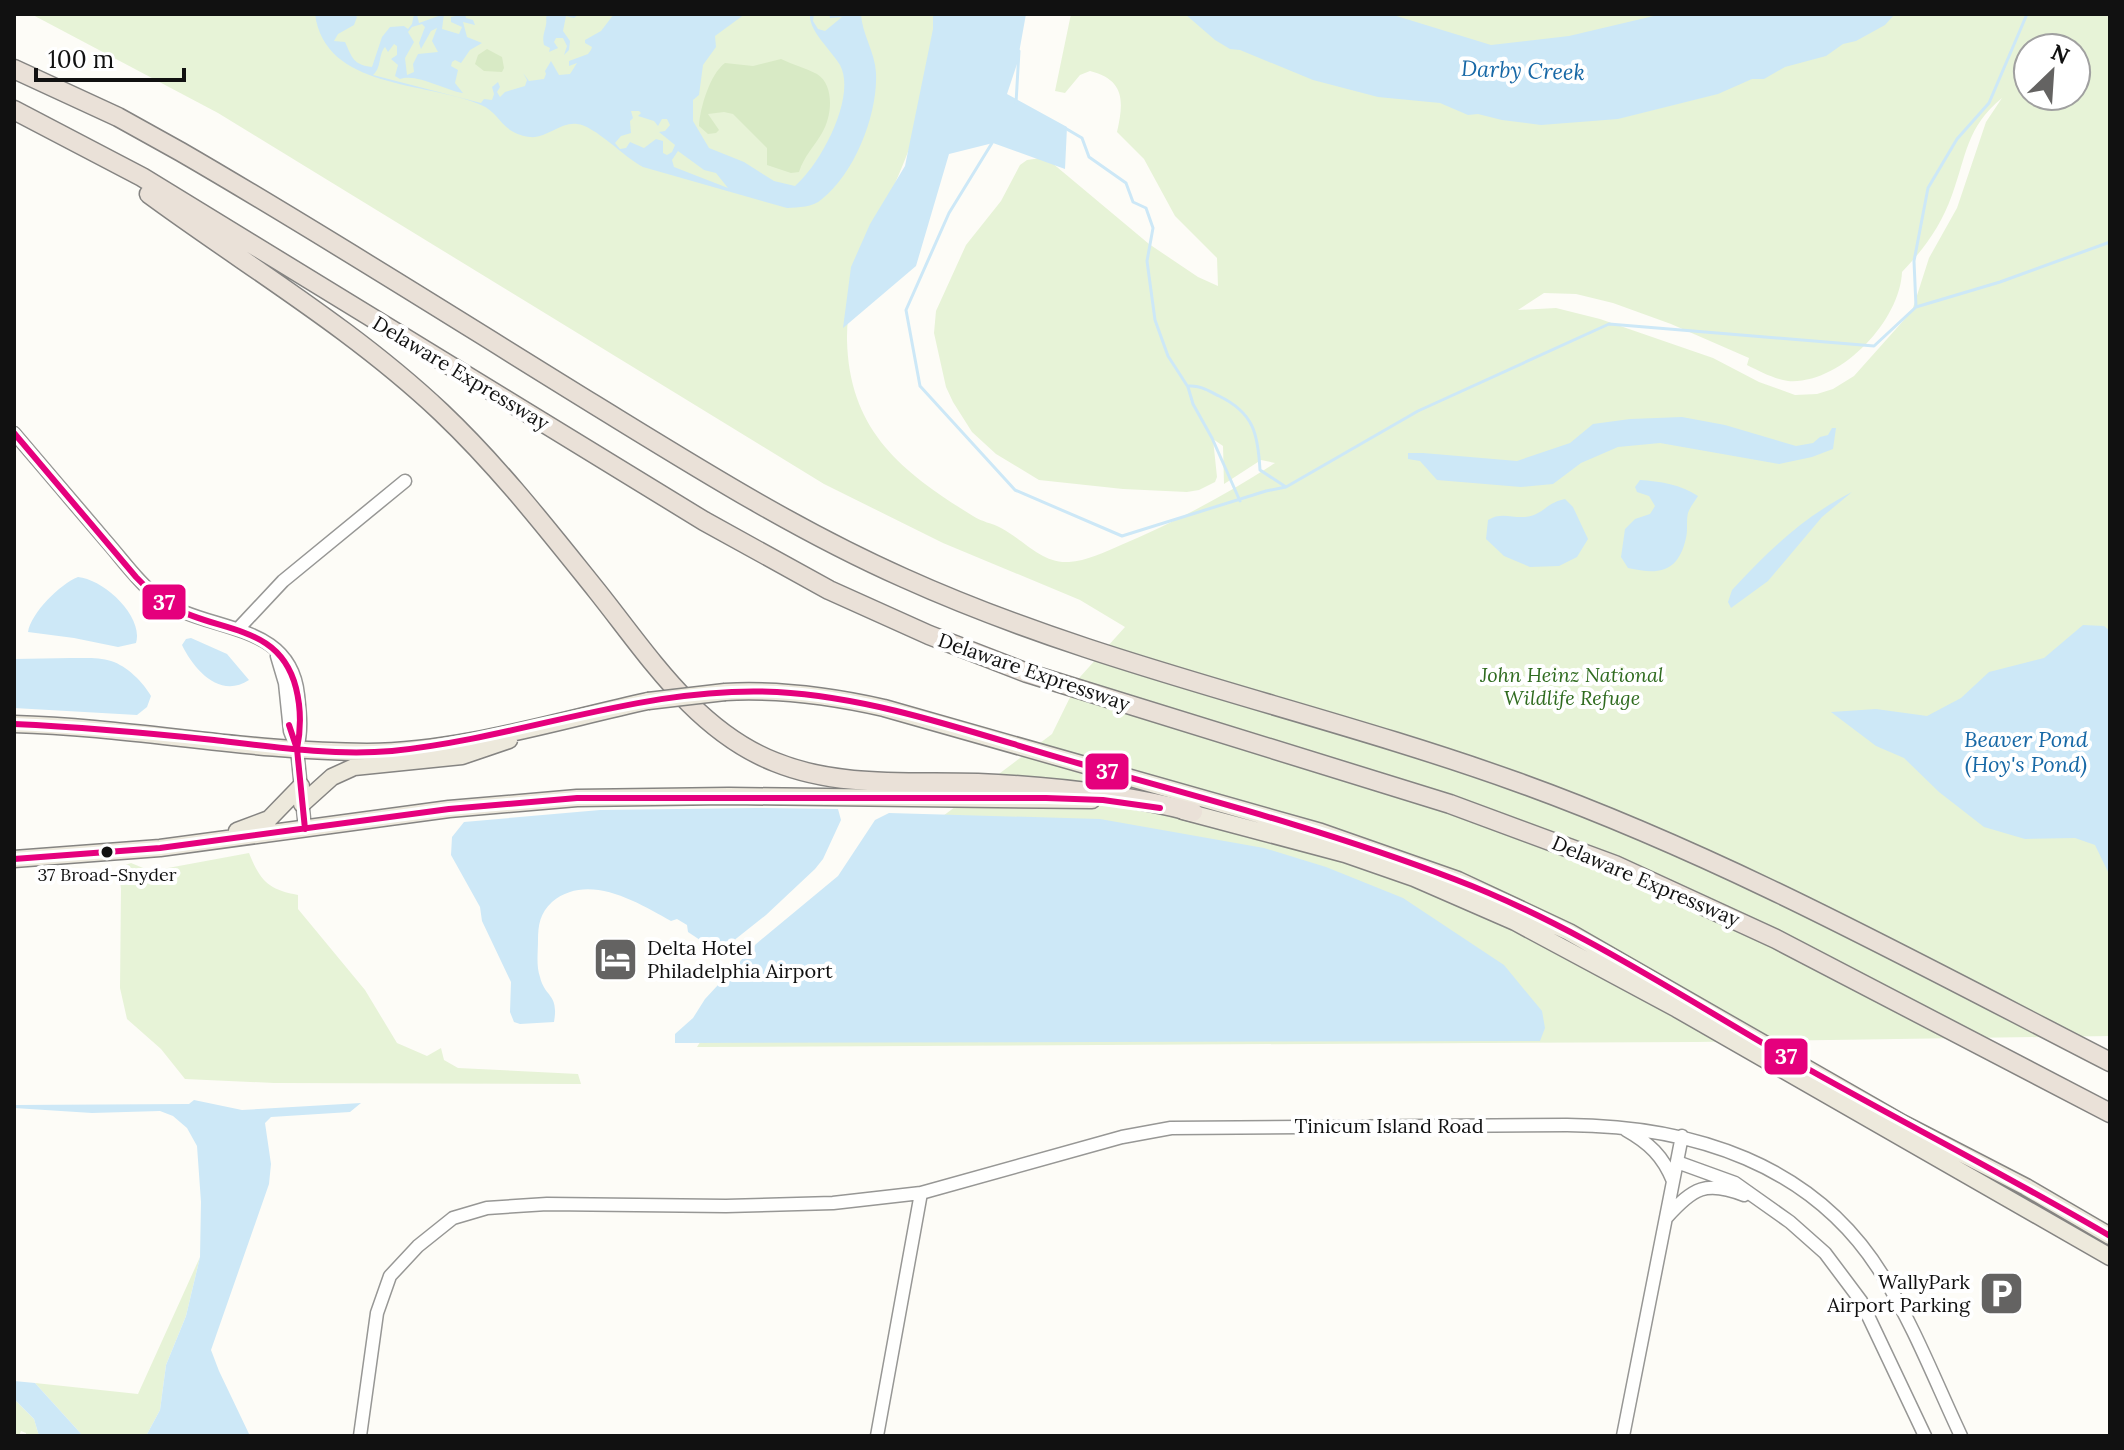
<svg xmlns="http://www.w3.org/2000/svg" width="2124" height="1450" font-family="Lora,serif">
  <style>
    .green { fill: #e7f3d7; fill-rule: evenodd }
    .forest { fill: #d8eac5 }
    .water { fill: #cde8f7; fill-rule: evenodd }
    .lines { fill: none; stroke-linecap: round; stroke-linejoin: round }
    .stream { stroke: #cde8f7; stroke-width: 3 }
    .minor-casing { stroke: #979795; stroke-width: 15 }
    .major-casing { stroke: #858482; stroke-width: 19 }
    .highway-casing { stroke: #858482; stroke-width: 21 }
    .minor { stroke: #fffffe; stroke-width: 12 }
    .major { stroke: #ede9dc; stroke-width: 16 }
    .highway { stroke: #eae1d8; stroke-width: 18 }
    .major-bridge-casing { stroke: #858482; stroke-width: 19; stroke-linecap: butt }
    .major-bridge { stroke: #ede9dc; stroke-width: 16 }
    .bus-1-casing { stroke: #fff; stroke-width: 12 }
    .bus-1 { stroke: #e5007d; stroke-width: 6 }
    .bus-dot { fill: #111; stroke: #fff; stroke-width: 3 }
    .labels { text-anchor: middle; stroke-width: 8; stroke-linejoin: round; paint-order: stroke }
    .bus-label { font-size: 18px; fill: #111; stroke: #fff }
    .street-label { font-size: 20px; fill: #111; stroke: #fff }
    .park-label { font-size: 20px; font-style: italic; fill: #2f6b1f; stroke: #fff }
    .poi-label { font-size: 20px; fill: #111; stroke: #fff; text-anchor: start }
    .water-label { font-size: 22px; font-style: italic; fill: #1768a6; stroke: #fff }
    .line-badge { stroke: #fff; stroke-width: 3 }
    .badge-label { font-size: 22px; text-anchor: middle; font-weight: bold; fill: #fff }
  </style>
  <rect width="100%" height="100%" fill="#fdfcf7"/>
  <!-- green -->
  <path class="green" d="M31 14H953C938 62 925 111 906 157 884 213 846 279 847 340 849 431 902 472 973 516 982 522 992 523 1001 528 1024 540 1042 564 1069 562 1086 561 1105 552 1121 545 1174 523 1227 494 1275 463L1261 460 1224 484 1223 446 1213 439 1217 477 1215 482 1199 490 1187 492 1123 489 1039 480 996 454 972 432 953 402 946 387 934 333 936 311 966 245 1001 201 1020 165 1027 160 1041 158 1051 162 1149 244 1198 277 1218 286 1217 258 1175 216 1144 159 1117 132C1124 101 1125 80 1090 71L1080 75 1065 93 1055 91 1071 14H2110V1036L1696 1042 697 1047 712 1023 935 822 1052 734 1080 677 1125 627 1080 600 943 543 824 484 218 113ZM2028 48H2076V96H2028ZM2002 98 1986 122 1957 208 1929 258 1912 311 1854 376 1833 389 1817 394 1795 395 1759 382 1713 358 1600 319 1556 308 1518 310 1544 293 1576 294 1613 303 1671 324 1749 358 1747 365C1759 371 1774 379 1788 381 1840 385 1900 321 1902 272 1924 249 1941 226 1952 195 1967 154 1966 128 2002 98Z
    M249 853C260 881 269 890 298 895V909L365 990 397 1043 427 1056 441 1048 444 1060 458 1068 578 1074 581 1084 274 1083 185 1079 161 1049 127 1019 120 988 121 889 119 873 123 866 131 863 148 870H157Z
    M200 1257 186 1316 166 1365 160 1410 146 1436H83L35 1383 138 1394Z
    M14 1399 34 1419 39 1436H26V1433L21 1431 19 1436H14Z"/>
  <!-- forest -->
  <path class="forest" d="M487 49 502 57 504 68 502 72 484 71 475 64 478 55Z
    M781 59C793 65 806 68 817 74 835 85 832 117 822 133 814 147 804 156 799 172L791 173 767 165V148L733 114 724 112 708 114 719 130 716 133 708 134 699 126C700 108 710 74 725 63L753 66Z"/>
  <!-- water -->
  <path class="water" d="M315 14H354L357 17 354 25 338 34 334 41 345 42C352 57 353 65 372 67L382 37 390 27 404 26 408 29 412 24 414 14H419L417 15 419 23 444 14 442 29 459 34 462 27 451 22V17L465 14 466 18 473 20 475 25 463 22 467 37 482 43 470 50 461 63 455 60 452 62 451 66 458 70 455 83 463 93C444 90 417 73 400 79L395 76 398 65 391 59 397 55V46L394 44 388 52 385 47C378 55 382 67 373 75L481 103 484 99 492 100 494 94 492 87 498 82 500 87 497 92 500 97 505 92 525 86 527 80 523 73 529 81 544 79 546 74 545 71 551 61 559 75 570 74 577 63 569 66V61L588 54 591 50 592 47 585 43V40L601 31 614 14H745L715 36 716 47 703 65 699 95 693 100V121L709 148 744 162 774 181 795 186C820 165 857 97 840 65 832 51 808 30 810 14H814L813 21 818 29 825 31 842 17 830 18 829 14H861C862 34 875 52 876 73 878 114 855 173 822 199 812 208 799 207 787 208L643 167C625 158 594 125 577 124 560 122 546 139 530 137 500 133 501 113 481 105 426 81 325 90 315 14ZM422 24 425 27 419 43 421 49 431 31 437 28 432 41 438 52 418 54 413 64 414 72 407 75 405 58 414 42 408 32 412 27ZM631 111H639L641 113 638 116 654 121 658 126 662 119H667L670 125 665 131 659 132 675 145 672 152 667 155 663 153V141L656 139 644 148 630 142 626 148 620 149 615 143 621 136 631 133 630 121 633 118ZM678 151 704 170 716 173 728 188 674 167 672 160Z
    M549 14H579L574 18 566 16 563 31 570 41 569 50 564 55 567 46 563 38H556L554 42 558 48 549 52 550 48 544 45C541 34 548 27 546 17Z
    M933 14H1026L1017 64 1007 94 1067 127 1065 169 993 143 949 154 916 266 843 328 851 267 870 224 905 166 933 29Z
    M1185 14H1390L1491 45 1569 36 1662 14H1895L1885 25 1856 41 1843 44 1826 56 1785 67 1764 79H1752L1718 94 1618 119 1541 125 1502 120 1478 114 1468 115 1440 103 1378 97 1313 80 1240 50 1230 49 1215 40Z
    M1682 417 1725 425 1796 446 1813 443 1820 437 1828 435 1832 428H1836L1833 449 1812 457 1779 464 1660 443 1618 447 1581 463 1553 484 1521 487 1437 480 1420 461 1408 459V453H1423L1517 461 1570 443 1593 424 1630 419Z
    M1640 480C1659 481 1682 485 1698 496 1695 501 1690 507 1688 513 1686 521 1688 530 1686 538 1678 573 1659 575 1628 568L1621 557 1625 529 1635 519 1650 514 1655 506 1649 496 1637 492 1635 487Z
    M1852 492 1822 517 1768 581 1731 608 1728 602 1732 590C1770 549 1802 518 1852 492Z
    M1565 499 1573 507 1588 539 1577 557 1559 566 1530 567 1504 556 1486 539 1488 520C1501 512 1511 518 1525 517 1544 515 1545 503 1565 499Z
    M78 577C103 579 144 616 136 643L118 647 74 638 28 632C31 613 60 584 78 577Z
    M2083 625 2104 626 2110 631V876L2095 845 2075 838 2025 839 1984 827 1939 792 1904 758 1876 746 1831 712 1876 709 1927 716 1961 698 1989 672 2044 658Z
    M191 638 227 654 249 680C220 699 194 670 182 645L186 639Z
    M71 658C83 658 100 657 111 661 127 666 143 682 151 696L147 707 137 715 14 708V659Z
    M756 808 838 809 841 820 823 859 815 869 766 915 713 957 700 940 688 932 687 925 677 919 671 921C637 902 588 872 552 902 540 913 538 925 538 940 538 952 536 966 540 977 545 998 559 993 554 1022L520 1024 514 1022 510 1012 511 982 482 921 480 907 451 855 452 837 464 822 600 810Z
    M889 813 1100 819 1264 848 1326 867 1403 898 1504 965 1542 1011 1545 1028 1540 1041 675 1043V1034L693 1018 705 999 756 944 838 876 875 820Z
    M194 1100 242 1110 361 1103 350 1112 271 1117 265 1123 271 1164 269 1184 211 1350 219 1371 250 1436H146L160 1410 166 1365 186 1316 200 1257 201 1202 197 1146 187 1128 173 1116 160 1111 92 1113 14 1108V1105L189 1104Z
    M14 1381 35 1383 83 1436H39L34 1419 14 1399Z"/>
  <g class="lines">
    <!-- stream -->
    <path class="stream" d="M1016 103 1019 51
      M1065 128 1082 138 1089 157 1126 183 1133 202 1146 208 1153 228 1147 261 1155 320 1168 356 1188 387 1193 404 1212 438 1240 501
      M992 143 949 213 906 310 920 386 1015 490 1122 536 1266 491 1286 487 1418 411 1609 324 1874 346 1916 307 2000 282 2110 242
      M1916 307 1914 261 1928 188 1957 139 1989 103 2027 14
      M1189 386C1200 385 1209 391 1219 396 1254 413 1258 434 1260 470L1286 487"/>
    <defs>
      <path id="minor" d="M14 433C45 469 75 505 106 541 122 559 137 581 156 596 202 634 290 618 298 695 300 714 302 730 297 749
        M238 629 283 581 405 481
        M277 656 285 683 290 731 297 749 305 829
        M1626 1130C1649 1143 1663 1156 1673 1181
        M1677 1162 1735 1183 1790 1222 1825 1253 1861 1301 1925 1436
        M1667 1217C1693 1188 1706 1180 1744 1195
        M360 1436 377 1313 390 1276 418 1246 453 1218 487 1208 547 1204 726 1206 833 1203 921 1193 1122 1137 1171 1128 1567 1125C1692 1126 1814 1163 1883 1276 1914 1326 1936 1383 1961 1436
        M877 1436 921 1193
        M1623 1436 1682 1136"/>
      <path id="major" d="M725 692C779 689 831 696 884 708L1321 832 1458 880 1569 932 1902 1123 2026 1187 2110 1236
        M14 724C132 727 249 752 367 752 462 751 556 721 648 701
        M302 804 332 777 354 767 462 756 509 740
        M1183 811 1345 854 1414 878 1515 922 1677 1009 2110 1257
        M237 831 269 819 301 786
        M14 859 160 848 449 809 577 798 729 796 1092 800"/>
      <path id="highway" d="M14 69 118 117 181 152C321 233 457 320 595 405 696 467 796 530 904 578 1101 667 1314 709 1517 782 1723 856 1915 962 2110 1062
        M14 110 142 177 704 521 829 590 929 635 1027 673 1450 804 1615 865 1776 939 2110 1113
        M149 194C247 266 352 328 441 412 499 467 548 530 597 591 648 655 696 731 775 762 839 788 910 781 978 783 1051 786 1123 794 1193 812"/>
    </defs>
    <!-- minor casing -->
    <use href="#minor" class="minor-casing"/>
    <!-- major casing -->
    <use href="#major" class="major-casing"/>
    <!-- highway casing -->
    <use href="#highway" class="highway-casing"/>
    <!-- minor -->
    <use href="#minor" class="minor"/>
    <!-- major -->
    <use href="#major" class="major"/>
    <!-- highway -->
    <use href="#highway" class="highway"/>
    <defs>
      <path id="major-bridge" d="M648 701 725 692"/>
    </defs>
    <!-- major-bridge casing -->
    <use href="#major-bridge" class="major-bridge-casing"/>
    <!-- major-bridge -->
    <use href="#major-bridge" class="major-bridge"/>
    <defs>
      <path id="bus-1" d="M14 433 136 577C147 589 160 600 174 608 222 633 280 625 296 688 301 708 301 729 297 749
        M14 724C81 727 148 733 214 740 273 747 333 756 392 751 522 738 646 685 777 692 881 698 981 736 1081 764 1206 799 1332 832 1454 879 1568 922 1673 991 1778 1052 1888 1115 2001 1172 2110 1236
        M289 725 297 749 305 829
        M14 859 160 848 449 809 577 798H1046L1103 800 1160 808"/>
    </defs>
    <!-- bus-1 casing -->
    <use href="#bus-1" class="bus-1-casing"/>
    <!-- bus-1 -->
    <use href="#bus-1" class="bus-1"/>
  </g>
  <!-- icons -->
  <defs>
    <symbol id="hotel-square" viewBox="-11 -11 22 22"><rect x="-9" y="-9" width="18" height="18" rx="4" fill="#646362" stroke="#fff"/><path d="M-6-4.5h1.5V1H6V5H4.5V3h-9V5H-6ZM-4 0a1.8 1.8 0 1 1 3.6 0ZM.5 0V-2.5h3Q6-2.5 6 0Z" fill="#fff"/></symbol>
    <symbol id="parking-square" viewBox="-11 -11 22 22"><rect x="-9" y="-9" width="18" height="18" rx="4" fill="#646362" stroke="#fff"/><path d="M-3.5-5.5H1a3.5 3.5 0 0 1 0 7H-1V5.5H-3.5ZM-1-3.4V-.6H.8a1.4 1.4 0 0 0 0-2.8Z" fill="#fff"/></symbol>
  </defs>
  <g fill-rule="evenodd">
    <use href="#hotel-square" x="590" y="934" width="51" height="51"/>
    <use href="#parking-square" x="1976" y="1268" width="51" height="51"/>
  </g>
  <!-- markers -->
  <circle class="bus-dot" cx="107" cy="852" r="7"/>
  <g class="labels">
    <!-- bus labels -->
    <g class="bus-label">
      <text x="107" y="881">37 Broad-Snyder</text>
    </g>
    <!-- street labels -->
    <g class="street-label">
      <text transform="translate(461 373) rotate(31)" y="7">Delaware Expressway</text>
      <text transform="translate(1034 672) rotate(19)" y="7">Delaware Expressway</text>
      <text transform="translate(1646 881) rotate(23)" y="7">Delaware Expressway</text>
      <text x="1389" y="1133">Tinicum Island Road</text>
    </g>
    <!-- park labels -->
    <g class="park-label">
      <text x="1572" y="682">John Heinz National<tspan x="1572" dy="23">Wildlife Refuge</tspan></text>
    </g>
    <!-- poi labels -->
    <g class="poi-label">
      <text x="647" y="955">Delta Hotel<tspan x="647" dy="23">Philadelphia Airport</tspan></text>
      <text x="1970" y="1289" text-anchor="end">WallyPark<tspan x="1970" dy="23">Airport Parking</tspan></text>
    </g>
    <!-- water labels -->
    <g class="water-label">
      <text transform="translate(1523 70) rotate(2)" y="8">Darby Creek</text>
      <text x="2026" y="747">Beaver Pond<tspan x="2026" dy="25">(Hoy's Pond)</tspan></text>
    </g>
  </g>
  <g class="line-badge">
    <rect x="141" y="583" width="46" height="38" rx="8" fill="#e5007d"/>
    <rect x="1084" y="752" width="46" height="39" rx="8" fill="#e5007d"/>
    <rect x="1763" y="1037" width="46" height="39" rx="8" fill="#e5007d"/>
  </g>
  <g class="badge-label">
    <text x="164" y="610">37</text>
    <text x="1107" y="779">37</text>
    <text x="1786" y="1064">37</text>
  </g>
  <!-- border -->
  <rect width="2124" height="1450" fill="none" stroke="#111111" stroke-width="32"/>
  <!-- north arrow -->
  <g transform="translate(2052 72) rotate(25)"><circle r="38" fill="#ffffff" stroke="#a0a0a0" stroke-width="2"/>
  <path d="M0-6L14 30L0 20L-14 30Z" fill="#646362"/>
  <text y="-12" font-size="22" font-weight="bold" text-anchor="middle" fill="#111111">N</text>
  </g>
  <!-- scale -->
  <path d="M36 68v12h148v-12" fill="none" stroke="#111111" stroke-width="4"/>
  <text x="48" y="68" font-size="24" fill="#111111" stroke="#ffffff" stroke-width="6" paint-order="stroke">100 m</text>
</svg>
